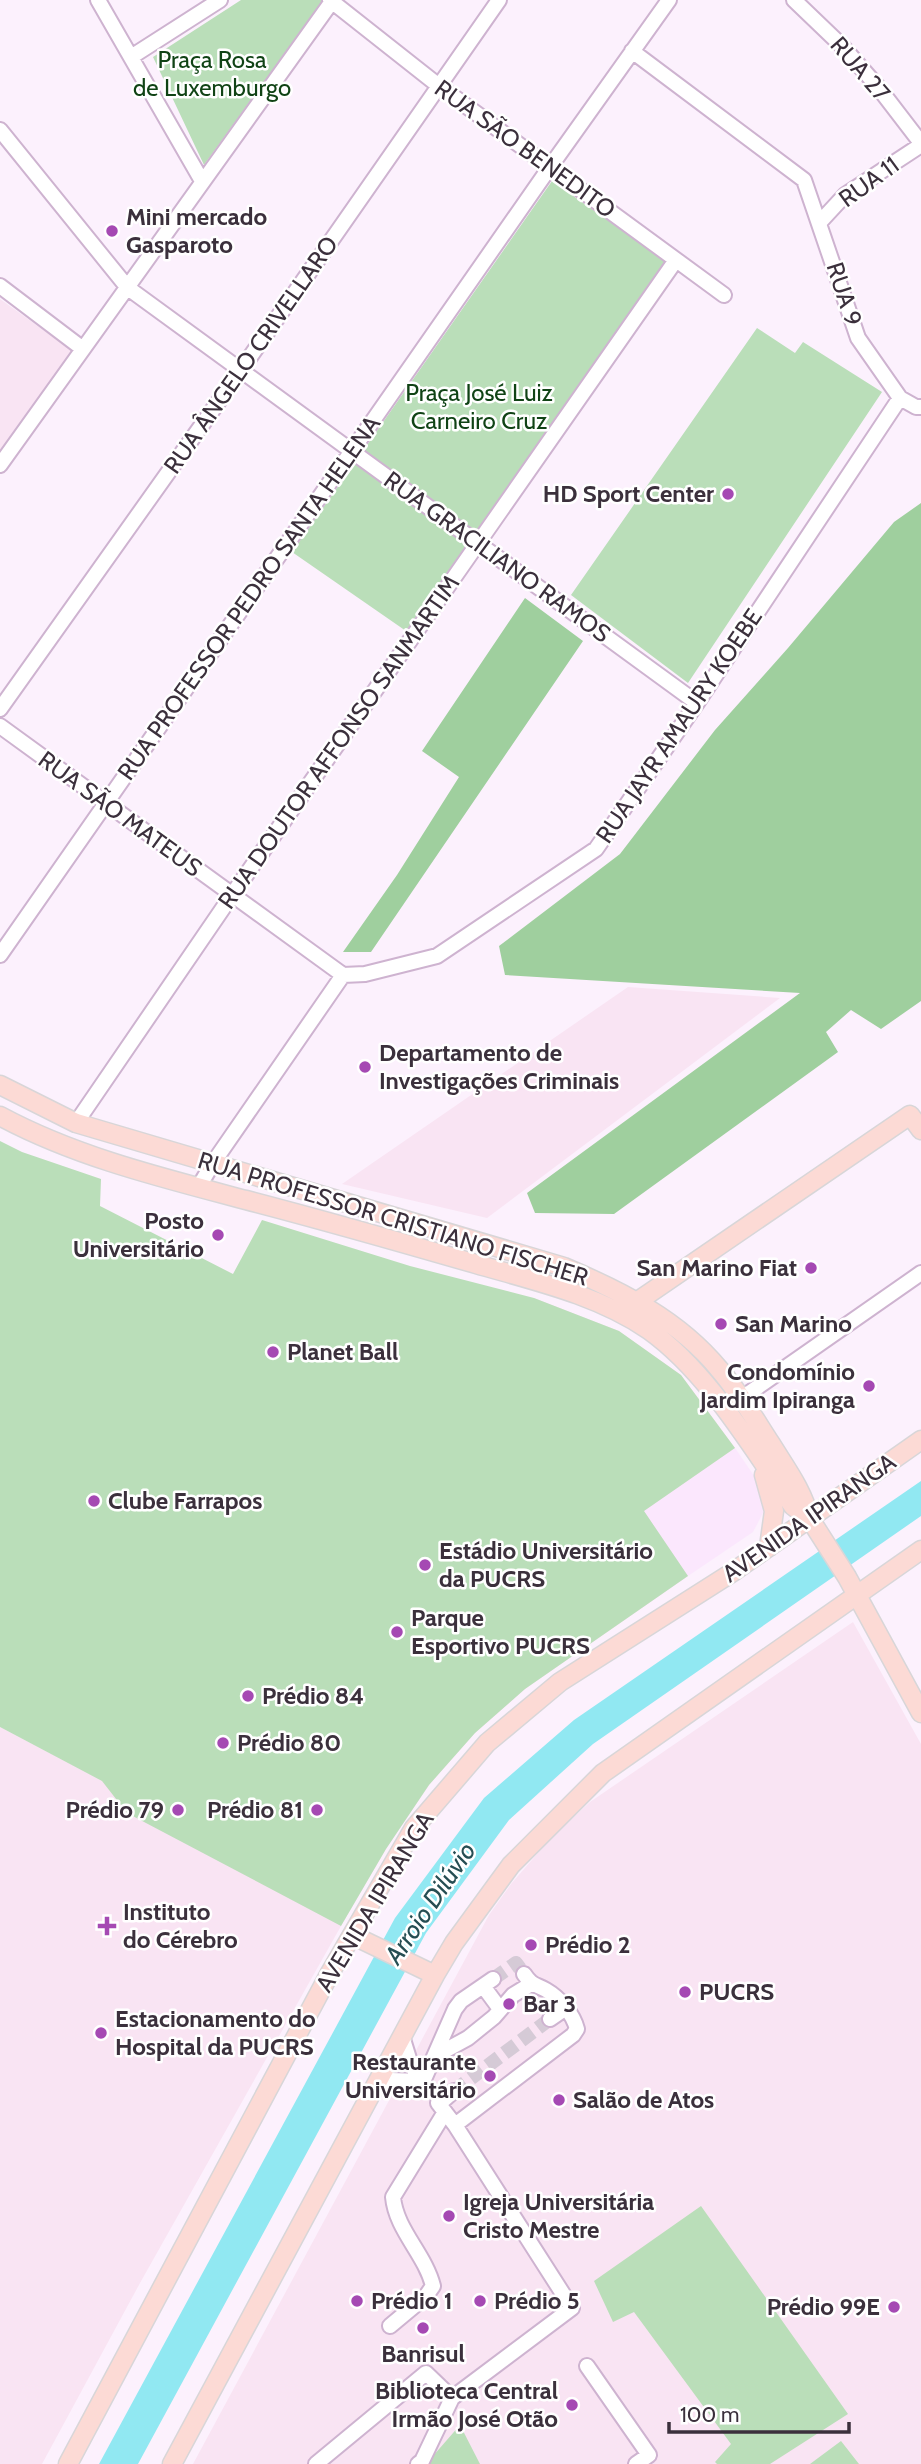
<svg xmlns="http://www.w3.org/2000/svg" width="921" height="2464" font-family="Cabin,sans-serif">
  <style>
    .built { fill: #fbe7fd }
    .education { fill: #f9e4f3 }
    .green { fill: #badeb9 }
    .forest { fill: #9fcf9e }
    .water { fill: #91e8f2 }
    .lines { fill: none; stroke-linecap: round; stroke-linejoin: round }
    .minor-tunnel { stroke: #d5cad6; stroke-width: 14; stroke-dasharray: 14 7; stroke-linecap: butt }
    .minor-casing { stroke: #ceb3d0; stroke-width: 18 }
    .major-casing { stroke: #d8d6d8; stroke-width: 21 }
    .minor { stroke: #fff; stroke-width: 14 }
    .major { stroke: #fcdad5; stroke-width: 18 }
    .poi-dot { fill: #a549b3; stroke: #fff; stroke-width: 2.5 }
    .labels { text-anchor: middle; stroke-width: 5; stroke-linejoin: round; paint-order: stroke }
    .park-label { font-size: 24px; fill: #104315; stroke: #fff }
    .street-label { font-size: 24px; fill: #3b303c; stroke: #fff }
    .poi-label { font-size: 24px; font-weight: bold; fill: #3b303c; stroke: #fff; text-anchor: start }
    .water-label { font-size: 26px; font-style: italic; fill: #264e53; stroke: #fff }
  </style>
  <rect width="100%" height="100%" fill="#fcf1fd"/>
  <!-- built -->
  <path class="built" d="M735 1448 761 1486 764 1495V1511L753 1532 688 1576 643 1511Z"/>
  <!-- education -->
  <path class="education" d="M0 299 74 352 0 458Z
    M628 987 780 998 487 1218 342 1184Z
    M534 1298 619 1331 681 1375 735 1448 644 1511 688 1576 525 1689 475 1733 429 1785 386 1849 341 1926 140 2283 42 2464H0V1727L103 1781Z
    M853 1622 921 1744V2464H193L489 1915 511 1884 551 1838 590 1802Z"/>
  <!-- green -->
  <path class="green" d="M241 0H323L204 165 153 57Z
    M552 181 666 261 406 631 292 552Z
    M757 328 795 353 803 342 882 392 688 683 571 595Z
    M0 1141 22 1152 101 1179 100 1206 233 1274 262 1220 410 1266 534 1298 619 1331 681 1375 735 1448 644 1511 688 1576 525 1689 475 1733 429 1785 386 1849 341 1926 127 1813 102 1781 0 1727Z
    M701 2206 848 2414 770 2464H717L715 2462 731 2444 634 2312 613 2322 594 2281Z
    M460 2425 480 2464H426Z
    M841 2441 859 2464H810Z"/>
  <!-- forest -->
  <path class="forest" d="M921 503V1001L881 1029 851 1010 826 1032 838 1052 614 1214 535 1213 527 1193 800 993 505 975 499 946 620 854 715 730 788 648 894 522Z
    M525 598 583 641 371 952H343L397 875 459 777 422 751Z"/>
  <!-- water -->
  <path class="water" d="M921 1481V1516L593 1744 509 1820 426 1933 138 2464H99L395 1918 484 1798 574 1720Z"/>
  <g class="lines">
    <!-- minor-tunnel -->
    <path class="minor-tunnel" d="M493 1979 516 1963 524 1974
      M454 2091 550 2019"/>
    <defs>
      <path id="minor" d="M98 0 202 181
        M330 0 439 86 724 295
        M794 0 843 47 878 87 921 143
        M632 51 804 180 858 338 900 398 916 407H921
        M131 57 220 0
        M0 130 128 288 697 703
        M820 222 845 195 921 145
        M0 286 83 349
        M0 465 333 0
        M0 709 241 370 499 0
        M0 726 343 975
        M0 955 550 167 669 0
        M343 975 365 974 437 956 596 849 697 703 900 398
        M76 1123 232 895 676 260
        M198 1188 213 1163 343 975
        M742 1398 921 1273
        M483 1986 500 2009
        M550 2019 566 2008
        M402 2036 411 2065 426 2088
        M435 2056 468 2038 494 2017 513 1995 531 1984
        M376 2083 390 2080 420 2081
        M422 2084 455 2009 461 2001 493 1979
        M438 2103 455 2125 572 2308 452 2398
        M439 2104 454 2091
        M455 2125 573 2035 577 2029C573 2014 560 1998 546 1990 535 1984 532 1986 524 1974
        M390 2326 426 2296 433 2286C425 2254 396 2230 393 2197L445 2112
        M587 2366 649 2455 636 2464
        M316 2464 426 2373 452 2398 422 2461 418 2464"/>
      <path id="major" d="M0 1085 76 1123 564 1267C621 1291 679 1320 719 1369 739 1392 754 1418 771 1444 787 1470 802 1489 810 1519
        M0 1116C76 1157 163 1178 246 1200 323 1220 400 1242 476 1264 535 1281 598 1295 649 1330 709 1373 751 1447 793 1506L810 1519 847 1577 921 1713
        M638 1301 910 1115 921 1130
        M764 1475 774 1511 769 1547
        M352 1935 435 1975
        M68 2464 330 1973 414 1828 487 1743 560 1682 733 1572 921 1440
        M172 2464 435 1975 454 1943 511 1865 603 1773 921 1550"/>
    </defs>
    <!-- minor casing -->
    <use href="#minor" class="minor-casing"/>
    <!-- major casing -->
    <use href="#major" class="major-casing"/>
    <!-- minor -->
    <use href="#minor" class="minor"/>
    <!-- major -->
    <use href="#major" class="major"/>
  </g>
  <!-- markers -->
  <g class="poi-dot">
    <circle cx="112" cy="231" r="7"/>
    <circle cx="728" cy="494" r="7"/>
    <circle cx="365" cy="1067" r="7"/>
    <circle cx="218" cy="1235" r="7"/>
    <circle cx="811" cy="1268" r="7"/>
    <circle cx="721" cy="1324" r="7"/>
    <circle cx="273" cy="1352" r="7"/>
    <circle cx="869" cy="1386" r="7"/>
    <circle cx="94" cy="1501" r="7"/>
    <circle cx="425" cy="1565" r="7"/>
    <circle cx="397" cy="1632" r="7"/>
    <circle cx="248" cy="1696" r="7"/>
    <circle cx="223" cy="1743" r="7"/>
    <circle cx="178" cy="1810" r="7"/>
    <circle cx="317" cy="1810" r="7"/>
    <path d="M103.5 1915.5h7v7h7v7h-7v7h-7v-7h-7v-7h7z"/>
    <circle cx="531" cy="1945" r="7"/>
    <circle cx="685" cy="1992" r="7"/>
    <circle cx="509" cy="2004" r="7"/>
    <circle cx="101" cy="2033" r="7"/>
    <circle cx="490" cy="2076" r="7"/>
    <circle cx="559" cy="2100" r="7"/>
    <circle cx="449" cy="2216" r="7"/>
    <circle cx="357" cy="2301" r="7"/>
    <circle cx="480" cy="2301" r="7"/>
    <circle cx="894" cy="2307" r="7"/>
    <circle cx="423" cy="2328" r="7"/>
    <circle cx="572" cy="2405" r="7"/>
  </g>
  <g class="labels">
    <!-- park labels -->
    <g class="park-label">
      <text x="212" y="68">Praça Rosa<tspan x="212" dy="28">de Luxemburgo</tspan></text>
      <text x="479" y="401">Praça José Luiz<tspan x="479" dy="28">Carneiro Cruz</tspan></text>
    </g>
    <!-- street labels -->
    <g class="street-label">
      <text transform="translate(860 69) rotate(49)" y="8">RUA 27</text>
      <text transform="translate(525 149) rotate(36)" y="8">RUA SÃO BENEDITO</text>
      <text transform="translate(869 182) rotate(-36)" y="8">RUA 11</text>
      <text transform="translate(844 294) rotate(72)" y="8">RUA 9</text>
      <text transform="translate(251 355) rotate(-55)" y="8">RUA ÂNGELO CRIVELLARO</text>
      <text transform="translate(497 557) rotate(36)" y="8">RUA GRACILIANO RAMOS</text>
      <text transform="translate(249 598) rotate(-55)" y="8">RUA PROFESSOR PEDRO SANTA HELENA</text>
      <text transform="translate(679 726) rotate(-56)" y="8">RUA JAYR AMAURY KOEBE</text>
      <text transform="translate(339 742) rotate(-55)" y="8">RUA DOUTOR AFFONSO SANMARTIM</text>
      <text transform="translate(120 814) rotate(36)" y="8">RUA SÃO MATEUS</text>
      <text transform="translate(393 1219) rotate(17)" y="8">RUA PROFESSOR CRISTIANO FISCHER</text>
      <text transform="translate(809 1518) rotate(-35)" y="8">AVENIDA IPIRANGA</text>
      <text transform="translate(375 1902) rotate(-59)" y="8">AVENIDA IPIRANGA</text>
    </g>
    <!-- poi labels -->
    <g class="poi-label">
      <text x="126" y="225">Mini mercado<tspan x="126" dy="28">Gasparoto</tspan></text>
      <text x="714" y="502" text-anchor="end">HD Sport Center</text>
      <text x="379" y="1061">Departamento de<tspan x="379" dy="28">Investigações Criminais</tspan></text>
      <text x="204" y="1229" text-anchor="end">Posto<tspan x="204" dy="28">Universitário</tspan></text>
      <text x="797" y="1276" text-anchor="end">San Marino Fiat</text>
      <text x="735" y="1332">San Marino</text>
      <text x="287" y="1360">Planet Ball</text>
      <text x="855" y="1380" text-anchor="end">Condomínio<tspan x="855" dy="28">Jardim Ipiranga</tspan></text>
      <text x="108" y="1509">Clube Farrapos</text>
      <text x="439" y="1559">Estádio Universitário<tspan x="439" dy="28">da PUCRS</tspan></text>
      <text x="411" y="1626">Parque<tspan x="411" dy="28">Esportivo PUCRS</tspan></text>
      <text x="262" y="1704">Prédio 84</text>
      <text x="237" y="1751">Prédio 80</text>
      <text x="164" y="1818" text-anchor="end">Prédio 79</text>
      <text x="303" y="1818" text-anchor="end">Prédio 81</text>
      <text x="123" y="1920">Instituto<tspan x="123" dy="28">do Cérebro</tspan></text>
      <text x="545" y="1953">Prédio 2</text>
      <text x="699" y="2000">PUCRS</text>
      <text x="523" y="2012">Bar 3</text>
      <text x="115" y="2027">Estacionamento do<tspan x="115" dy="28">Hospital da PUCRS</tspan></text>
      <text x="476" y="2070" text-anchor="end">Restaurante<tspan x="476" dy="28">Universitário</tspan></text>
      <text x="573" y="2108">Salão de Atos</text>
      <text x="463" y="2210">Igreja Universitária<tspan x="463" dy="28">Cristo Mestre</tspan></text>
      <text x="371" y="2309">Prédio 1</text>
      <text x="494" y="2309">Prédio 5</text>
      <text x="880" y="2315" text-anchor="end">Prédio 99E</text>
      <text x="423" y="2362" text-anchor="middle">Banrisul</text>
      <text x="558" y="2399" text-anchor="end">Biblioteca Central<tspan x="558" dy="28">Irmão José Otão</tspan></text>
    </g>
    <!-- water labels -->
    <g class="water-label">
      <text transform="translate(430 1903) rotate(-56)" y="9">Arroio Dilúvio</text>
    </g>
  </g>
  <!-- scale -->
  <path d="M669 2422v10h180v-10" fill="none" stroke="#3b303c" stroke-width="3.5"/>
  <text x="680" y="2422" font-size="21" fill="#3b303c" stroke="#ffffff" stroke-width="5" paint-order="stroke">100 m</text>
</svg>
